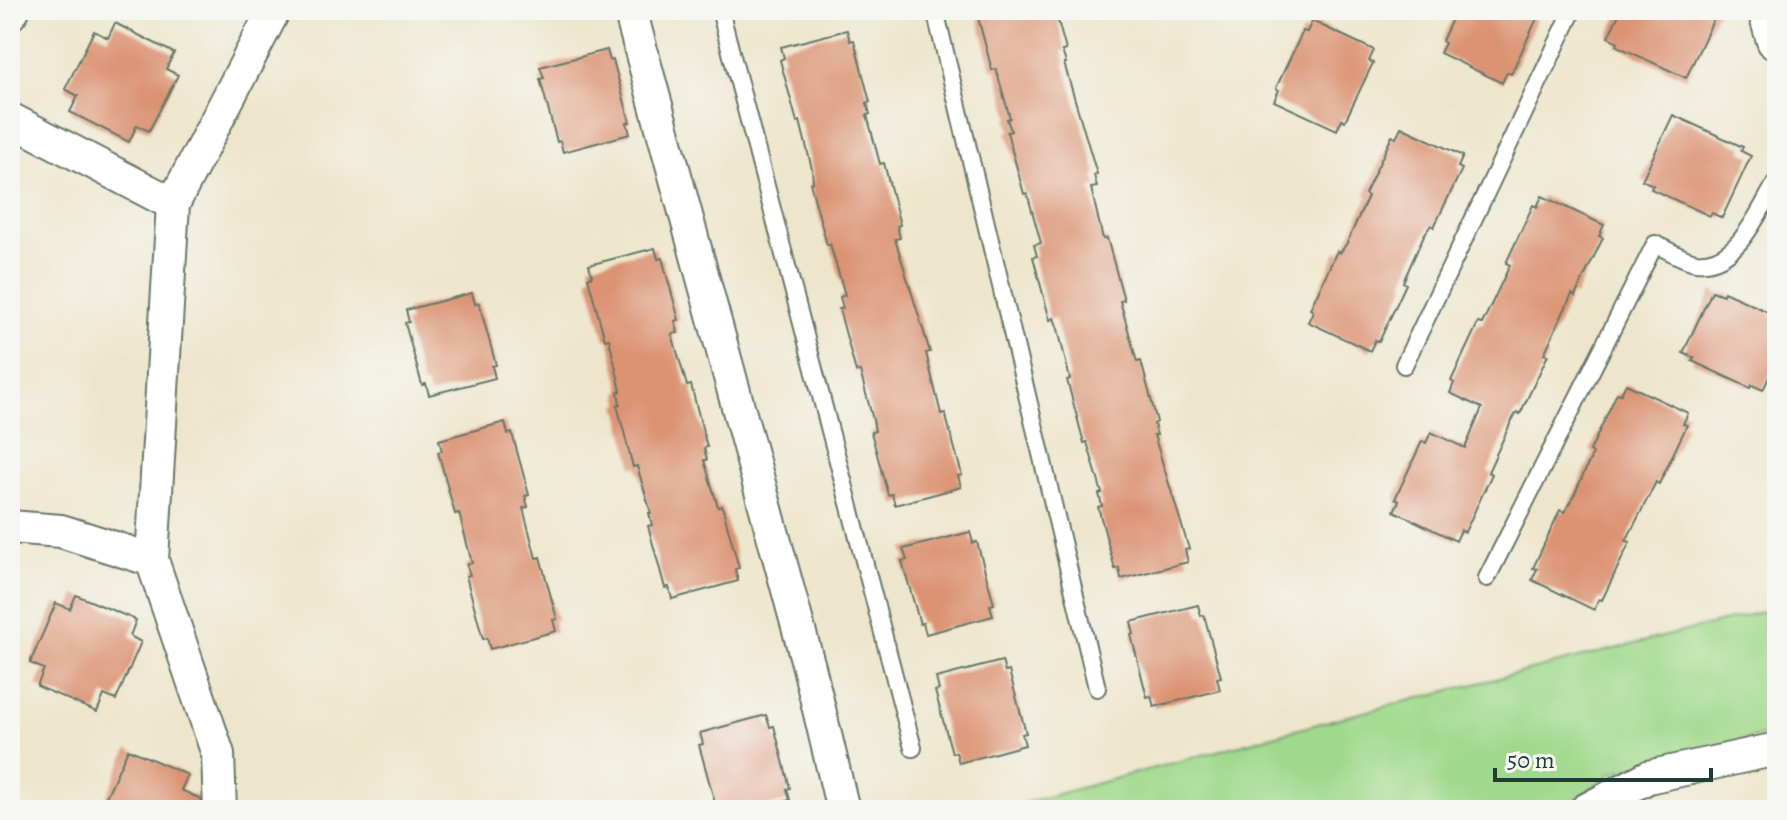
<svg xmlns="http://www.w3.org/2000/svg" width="1787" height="820" font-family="Alegreya,serif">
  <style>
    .green { fill: #a1d98c; stroke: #608b60; stroke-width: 2 }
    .building { fill: #db9372 }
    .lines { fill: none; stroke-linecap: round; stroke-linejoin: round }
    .service-casing { stroke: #677869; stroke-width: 20 }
    .minor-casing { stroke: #677869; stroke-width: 36 }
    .tertiary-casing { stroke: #677869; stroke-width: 44 }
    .service { stroke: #fff; stroke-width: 16 }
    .minor { stroke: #fff; stroke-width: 32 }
    .tertiary { stroke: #fff; stroke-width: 40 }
  </style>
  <rect width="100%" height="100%" fill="#f6f6f2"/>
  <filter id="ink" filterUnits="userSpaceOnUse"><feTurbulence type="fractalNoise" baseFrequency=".0125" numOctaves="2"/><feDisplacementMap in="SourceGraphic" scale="16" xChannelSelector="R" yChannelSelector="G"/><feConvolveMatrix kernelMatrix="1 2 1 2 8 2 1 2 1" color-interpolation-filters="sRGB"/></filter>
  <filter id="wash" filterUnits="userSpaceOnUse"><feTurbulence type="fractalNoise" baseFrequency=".006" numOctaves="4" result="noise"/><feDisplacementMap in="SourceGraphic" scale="32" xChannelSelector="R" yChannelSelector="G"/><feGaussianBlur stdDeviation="1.8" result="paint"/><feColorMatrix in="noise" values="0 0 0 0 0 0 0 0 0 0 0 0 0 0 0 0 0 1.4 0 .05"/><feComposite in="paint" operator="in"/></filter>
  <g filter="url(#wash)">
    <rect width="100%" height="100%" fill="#eee6cc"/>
    <!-- green -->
    <path class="green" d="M1777 608V732L1612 773 1562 810H998L1336 719Z"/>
    <g id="blocks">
      <!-- building -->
      <path class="building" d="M976 10H1055L1066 50 1062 51 1066 63H1064L1097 174 1094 175 1097 187 1091 188 1103 239 1107 238 1124 300 1120 301 1129 333 1137 362 1141 361 1157 422 1154 424 1157 435H1154L1189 549 1185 550 1188 562 1121 579 1119 568 1115 569 1098 507 1102 506 1099 494 1102 493 1087 442 1084 443 1067 380 1070 379 1058 329 1054 318 1050 320 1033 257 1037 256 1034 245 1041 243 1027 193 1024 194 1007 132 1011 131 1007 119 1010 118 996 69 992 70Z
        M1456 10H1541L1511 74 1507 72 1502 83 1440 53 1445 43 1442 41Z
        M1621 10H1718L1686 78 1617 46 1618 42 1608 37Z
        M1312 21 1374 50 1369 61 1373 63 1345 121 1342 119 1337 130 1274 101 1279 90 1276 88 1303 31 1307 32Z
        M115 23 174 53 166 69 178 75 149 131 137 125 129 142 70 112 78 96 65 89 94 31 108 38Z
        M847 30 850 41 854 40 870 102 867 103 870 114 867 115 880 164 884 163 900 225 897 226 900 238 895 239 930 352 926 353 941 414 945 413 962 475 958 476 961 487 895 505 892 494 888 495 871 432 875 431 873 420 860 371 856 372 839 309 843 308 840 297 845 295 830 244 827 245 810 183 813 182 812 169 800 121 797 122 780 60 784 58 781 47Z
        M607 50 610 61 613 60 630 122 627 123 630 134 563 152 560 141 557 142 540 79 544 78 540 67Z
        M1673 115 1743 147 1741 151 1751 156 1722 218 1712 213 1710 216 1651 189 1653 185 1642 180Z
        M1401 127 1463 156 1458 167 1462 169 1434 227 1431 225 1424 235 1403 282 1406 284 1379 342 1375 340 1370 351 1308 322 1313 311 1310 309 1337 251 1340 253 1347 243 1368 196 1365 194 1392 136 1396 138Z
        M1542 196 1604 225 1599 236 1603 238 1575 296 1572 294 1544 354 1548 355 1520 414 1517 412 1511 422 1488 472 1492 474 1465 532 1461 530 1456 541 1394 511 1399 501 1395 499 1422 441 1426 443 1431 432 1465 448 1482 408 1450 393 1454 383 1451 381 1478 323 1482 324 1510 265 1506 263 1533 205 1537 207Z
        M655 248 658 259 662 258 679 320 675 321 678 333 672 334 687 386 691 385 707 447 704 448 707 460H704L718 507 722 506 739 568 735 569 738 581 672 599 669 587 665 588 648 526 652 525 649 513H651L637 466 633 467 617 405 620 404 618 392 621 391 609 339 605 340 588 278 592 276 589 265Z
        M1712 291 1723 295 1724 292 1777 316V360L1763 390 1752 385 1750 388 1692 361 1694 358 1683 353Z
        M472 293 475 304 479 303 496 365 492 366 495 378 429 395 426 384 422 385 405 323 409 322 406 310Z
        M1626 384 1688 413 1683 424 1687 425 1659 484 1656 482 1626 541 1630 542 1602 600 1599 599 1594 610 1532 580 1537 569 1533 568 1560 510 1564 512 1571 502 1593 453 1590 451 1617 393 1621 394Z
        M505 422 508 434 512 433 529 495 525 496 528 507 523 508 536 558 540 557 557 619 553 620 556 631 490 649 487 638 483 639 466 576 470 575 466 564 472 563 459 513 455 514 438 452 442 451 439 440Z
        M970 532 973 543 977 542 994 604 990 605 993 616 926 634 923 623 920 624 902 561 907 560 903 549Z
        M76 595 136 620 130 636 141 642 116 700 104 695 97 712 37 686 44 669 30 663 56 603 70 609Z
        M1198 605 1201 616 1204 615 1221 677 1217 678 1220 690 1154 707 1151 696 1147 697 1131 635 1134 634 1131 622Z
        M1002 661 1005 672 1009 671 1026 733 1022 734 1025 745 959 763 956 752 952 753 935 691 939 690 936 678Z
        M766 715 770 727 774 726 790 788 787 789 790 800 753 810H717L699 745 703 744 700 733Z
        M128 749 188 775 181 790 201 799V810H100Z"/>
    </g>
  </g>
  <g filter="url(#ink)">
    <use href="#blocks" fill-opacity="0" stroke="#677869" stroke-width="2"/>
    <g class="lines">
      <defs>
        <path id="service" d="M720 10 913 748
          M935 10 1097 688
          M1404 365 1573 10
          M1487 578 1655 244C1668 250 1683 260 1696 262 1738 267 1759 210 1777 181"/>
        <path id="minor" d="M630 10 809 667 843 810
          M10 14 13 10
          M10 119 173 204
          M10 527 61 531 152 560
          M220 810 218 754 152 560 173 204 274 10
          M1586 810 1648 777 1777 749"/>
        <path id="tertiary" d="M1768 10 1777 40"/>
      </defs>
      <!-- service casing -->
      <use href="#service" class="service-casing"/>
      <!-- minor casing -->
      <use href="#minor" class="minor-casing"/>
      <!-- tertiary casing -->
      <use href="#tertiary" class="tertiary-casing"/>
      <!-- service -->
      <use href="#service" class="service"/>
      <!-- minor -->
      <use href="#minor" class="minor"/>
      <!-- tertiary -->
      <use href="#tertiary" class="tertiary"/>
    </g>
  </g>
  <!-- margin -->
  <rect width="1787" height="820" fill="none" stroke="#f6f6f2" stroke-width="40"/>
  <!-- scale -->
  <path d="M1495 768v12h216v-12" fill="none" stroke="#1f3d34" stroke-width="4"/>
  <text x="1507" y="768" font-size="24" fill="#1f3d34" stroke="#f6f6f2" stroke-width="6" paint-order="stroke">50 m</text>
</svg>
